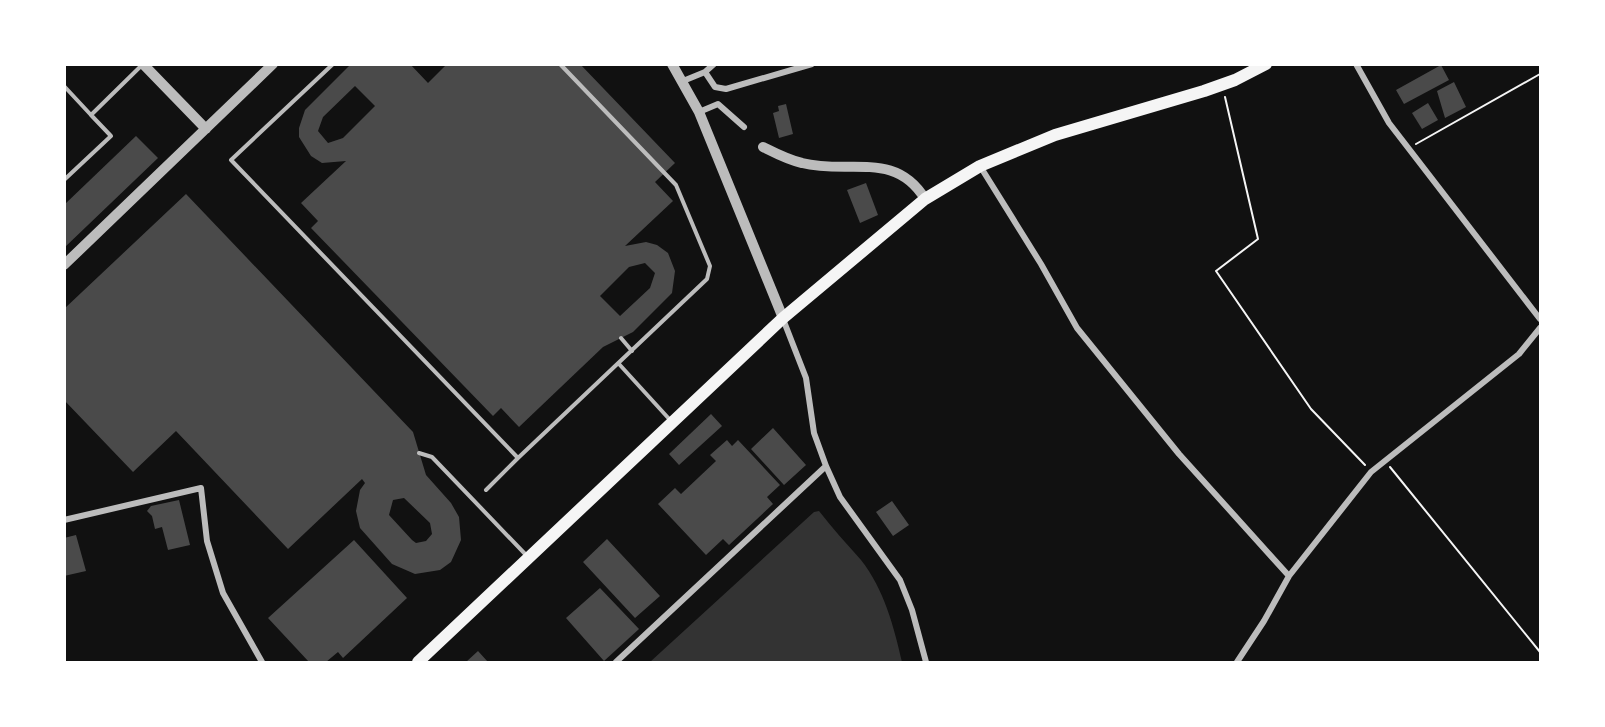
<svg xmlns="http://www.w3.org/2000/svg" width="1605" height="727" font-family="'Roboto Condensed',sans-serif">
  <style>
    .water { fill: #333 }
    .building { fill: #4a4a4a; fill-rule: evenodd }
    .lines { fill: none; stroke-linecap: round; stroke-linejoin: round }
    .path { stroke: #f5f5f5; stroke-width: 2 }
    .service { stroke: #bcbcbc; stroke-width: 4 }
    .minor { stroke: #bcbcbc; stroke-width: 6 }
    .tertiary { stroke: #bcbcbc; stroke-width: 10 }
    .primary { stroke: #f5f5f5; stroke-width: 12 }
  </style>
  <rect width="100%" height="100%" fill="#111"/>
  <!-- water -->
  <path class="water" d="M819 511C832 528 847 544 861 560 884 589 894 627 902 662H650L814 512Z"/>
  <!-- building -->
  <path class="building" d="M351 64H410L428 83 447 64H580L675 163 655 182 673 201 625 246 646 242 657 245 668 253 675 271 672 293 633 332 603 347 519 427 501 408 493 416 311 228 318 221 301 203 346 161 322 163 311 156 299 137V128L305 110ZM355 86 375 106 343 138 328 143 318 131 323 117ZM645 263 655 273 650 288 620 316 600 296 629 267Z
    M1441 65 1449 80 1404 104 1396 90Z
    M1454 82 1466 107 1445 118 1437 91Z
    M1428 103 1438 120 1422 129 1412 113Z
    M786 104 793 134 779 138 773 113 779 111 778 106Z
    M136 136 158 158 64 248V205Z
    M866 183 878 215 860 223 847 190Z
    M186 194 413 432 426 475 451 503 459 517 461 540 451 562 440 570 415 574 392 564 360 528 356 511 360 490 365 483 362 479 288 549 176 431 133 472 64 400V309ZM404 498 430 523 432 534 426 541 416 543 412 540 389 515 393 500Z
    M711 414 722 426 679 465 669 454Z
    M773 428 806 465 784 485 751 449Z
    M727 440 732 446 738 440 780 485 767 497 773 504 729 545 723 539 706 555 658 504 675 488 681 494 716 461 710 455Z
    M179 500 190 545 168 550 162 527 155 529 152 516 147 511 151 506Z
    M892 501 909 525 893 536 876 512Z
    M76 535 86 571 64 576V538Z
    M607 539 660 596 635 618 583 562Z
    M354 540 407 598 343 658 338 652 326 662H309L268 618Z
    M600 588 639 629 604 661 566 618Z
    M478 651 488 662H466Z"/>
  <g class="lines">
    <!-- path -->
    <path class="path" d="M1225 97 1258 239 1216 271 1311 409 1365 465
      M1416 144 1540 74
      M1390 467 1540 652"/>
    <!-- service -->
    <path class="service" d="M198 64H206
      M333 64 231 160 518 458 707 279 710 266 676 185 560 64
      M64 86 91 115 142 65
      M64 180 111 136 91 115
      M621 338 632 351
      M619 364 671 421
      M419 453 432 457 527 556
      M486 490 518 458"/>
    <!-- minor -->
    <path class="minor" d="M1356 64 1389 123 1540 319
      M705 72 715 87 726 89 812 64
      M683 81 705 72 714 64
      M699 112 718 104 744 127
      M980 166 1041 264 1077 328 1179 454 1289 576
      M783 319 806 378 814 433 826 466 840 497 900 580 912 610 926 662
      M64 520 201 488 207 541 223 593 262 662
      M616 662 826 466
      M1237 662 1264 621 1289 576 1371 472 1519 354 1540 328"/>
    <!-- tertiary -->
    <path class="tertiary" d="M143 64 206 129
      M672 64 699 112 783 318
      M763 147C775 153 788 160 802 163 849 175 895 150 925 199
      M64 265 273 64"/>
    <!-- primary -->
    <path class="primary" d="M418 662 783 318 925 199 980 166 1055 135 1204 91 1235 80 1266 64"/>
  </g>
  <!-- border -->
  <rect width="1605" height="727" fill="none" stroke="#ffffff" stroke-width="132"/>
</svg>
